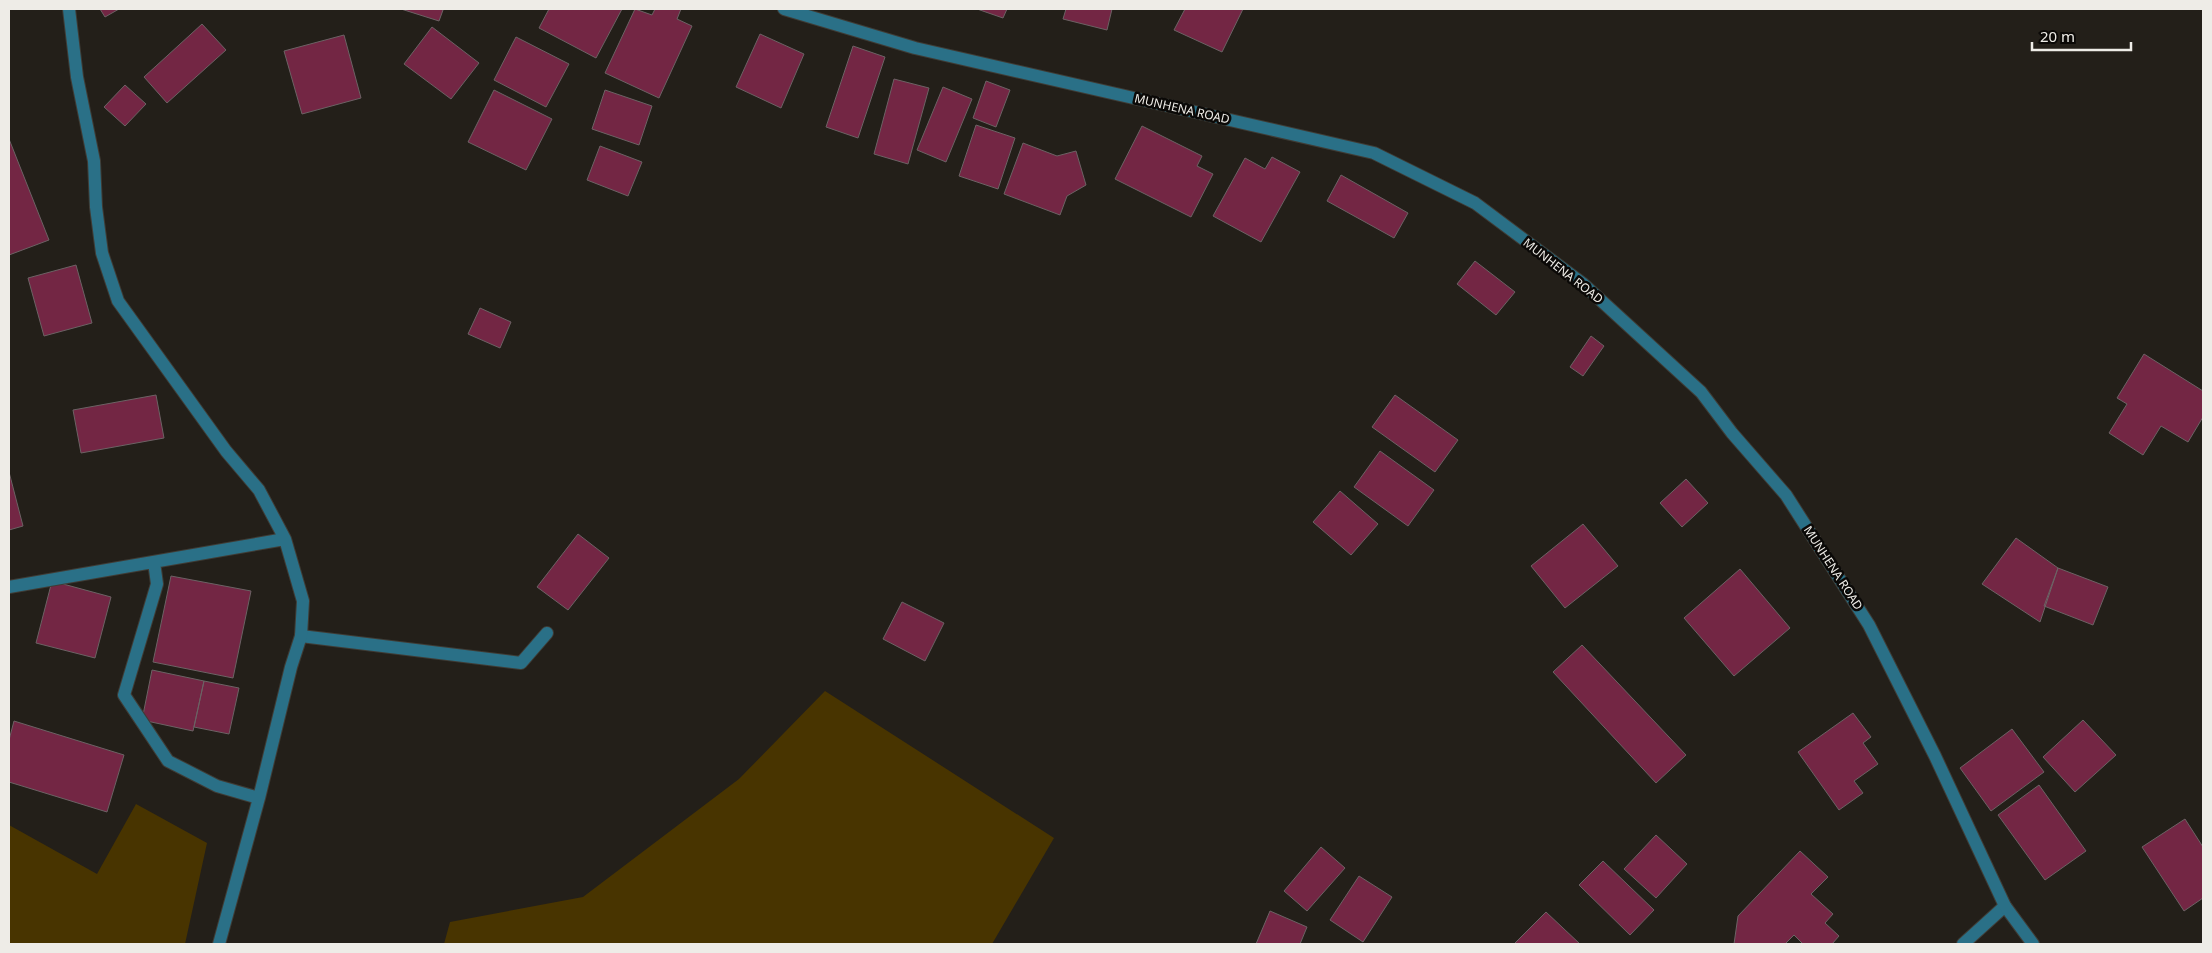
<svg xmlns="http://www.w3.org/2000/svg" width="2212" height="953" font-family="'Noto Sans',sans-serif">
  <style>
    .green { fill: #483400 }
    .building { fill: #732644; stroke: #6c6264 }
    .lines { fill: none; stroke-linecap: round; stroke-linejoin: round }
    .service-casing { stroke: #3f3c36; stroke-width: 14 }
    .minor-casing { stroke: #3f3c36; stroke-width: 14 }
    .tertiary-casing { stroke: #3f3c36; stroke-width: 14 }
    .service { stroke: #2a7087; stroke-width: 12 }
    .minor { stroke: #2a7087; stroke-width: 12 }
    .tertiary { stroke: #2a7087; stroke-width: 12 }
    .labels { text-anchor: middle; stroke-width: 5; stroke-linejoin: round; paint-order: stroke }
    .street-label { font-size: 12px; fill: #eeece7; stroke: #0b0907 }
  </style>
  <rect width="100%" height="100%" fill="#231f19"/>
  <!-- green -->
  <path class="green" d="M825 691 1054 838 992 944H444L450 922 583 897 739 779Z
    M136 804 207 843 185 944H9V825L97 874Z"/>
  <!-- building -->
  <path class="building" d="M100 9H119L105 17Z
    M401 9H440L443 10 439 21Z
    M549 9H622L596 58 539 28Z
    M635 9 652 15 655 9H681L677 19 692 26 659 98 605 73Z
    M977 9H1007L1003 18Z
    M1066 9H1112L1107 30 1063 19Z
    M1185 9H1243L1222 52 1174 30Z
    M202 24 226 50 167 103 144 77Z
    M432 27 479 63 451 99 404 64Z
    M760 34 804 54 781 108 736 87Z
    M344 35 361 98 302 114 284 51Z
    M516 37 569 64 546 107 494 80Z
    M853 46 885 57 858 138 826 127Z
    M894 79 929 88 908 164 874 154Z
    M986 81 1010 90 996 127 973 118Z
    M125 85 146 104 125 126 104 107Z
    M943 87 972 99 946 162 917 150Z
    M494 90 552 119 526 170 468 142Z
    M605 90 652 106 639 145 592 129Z
    M976 125 1015 138 998 189 959 176Z
    M1142 126 1202 156 1197 166 1213 174 1191 217 1115 179Z
    M9 139 49 240 9 255Z
    M1023 143 1057 156 1076 151 1086 185 1067 196 1060 215 1004 194Z
    M600 146 642 162 628 196 587 180Z
    M1272 157 1300 172 1261 242 1213 216 1245 158 1265 169Z
    M1341 175 1408 213 1394 238 1327 201Z
    M1475 261 1515 292 1496 315 1457 284Z
    M76 265 92 323 44 336 28 278Z
    M480 308 511 322 500 348 468 334Z
    M1591 336 1604 346 1583 376 1570 367Z
    M2144 354 2203 391V417L2188 442 2161 426 2143 455 2109 433 2127 404 2117 398Z
    M156 395 164 438 81 453 73 410Z
    M1395 395 1458 440 1435 472 1372 427Z
    M1380 451 1434 490 1408 526 1354 487Z
    M9 472 23 526 9 530Z
    M1686 479 1708 503 1682 527 1660 503Z
    M1340 491 1378 524 1351 555 1313 522Z
    M1583 524 1618 566 1565 608 1531 566Z
    M578 534 609 558 568 610 537 587Z
    M2016 538 2058 568 2040 622 1982 584Z
    M2058 568 2108 587 2093 625 2044 606Z
    M1740 569 1790 628 1734 676 1684 618Z
    M171 576 251 591 233 678 153 662Z
    M52 581 111 597 95 658 36 643Z
    M902 602 944 623 925 661 883 639Z
    M1582 645 1686 755 1656 783 1553 672Z
    M152 670 204 681 193 731 142 720Z
    M204 681 239 688 229 734 194 727Z
    M1853 713 1871 737 1863 743 1878 764 1854 781 1863 793 1839 810 1798 752Z
    M2083 720 2116 755 2075 792 2043 757Z
    M14 721 124 755 107 812 9 782V740Z
    M2012 729 2044 772 1991 811 1960 768Z
    M2039 785 2086 851 2045 880 1998 815Z
    M2185 819 2203 847V898L2184 911 2142 847Z
    M1656 835 1687 864 1656 898 1624 869Z
    M1321 847 1345 868 1307 911 1284 891Z
    M1800 851 1828 877 1811 894 1833 914 1825 923 1839 936 1832 944H1803L1794 935 1785 944H1734L1738 916Z
    M1603 861 1654 910 1630 935 1579 885Z
    M1359 876 1392 897 1363 942 1330 920Z
    M1270 911 1307 927 1300 944H1256Z
    M1546 912 1580 944H1514Z"/>
  <g class="lines">
    <defs>
      <path id="service" d="M301 636 521 663 547 633"/>
      <path id="minor" d="M69 9 77 77 94 161 96 207 102 253 118 301 226 451 259 490 285 539 303 601 301 636 291 667 259 798 219 944
        M154 562 157 584 124 695 168 761 217 786 259 798
        M9 587 285 539
        M1963 944 2005 906"/>
      <path id="tertiary" d="M784 9 915 48 1374 153 1475 203 1582 283 1701 392 1732 433 1786 495 1869 625 1935 756 2005 906 2033 944"/>
    </defs>
    <!-- service casing -->
    <use href="#service" class="service-casing"/>
    <!-- minor casing -->
    <use href="#minor" class="minor-casing"/>
    <!-- tertiary casing -->
    <use href="#tertiary" class="tertiary-casing"/>
    <!-- service -->
    <use href="#service" class="service"/>
    <!-- minor -->
    <use href="#minor" class="minor"/>
    <!-- tertiary -->
    <use href="#tertiary" class="tertiary"/>
  </g>
  <g class="labels">
    <!-- street labels -->
    <g class="street-label">
      <text transform="translate(1182 109) rotate(13)" y="4">MUNHENA ROAD</text>
      <text transform="translate(1563 271) rotate(38)" y="4">MUNHENA ROAD</text>
      <text transform="translate(1833 568) rotate(57)" y="4">MUNHENA ROAD</text>
    </g>
  </g>
  <!-- border -->
  <rect width="2212" height="953" fill="none" stroke="#eeece7" stroke-width="20"/>
  <!-- scale -->
  <path d="M2032 42v8h99v-8" fill="none" stroke="#eeece7" stroke-width="2.5"/>
  <text x="2040" y="42" font-size="15" fill="#eeece7" stroke="#0b0907" stroke-width="4" paint-order="stroke">20 m</text>
</svg>
